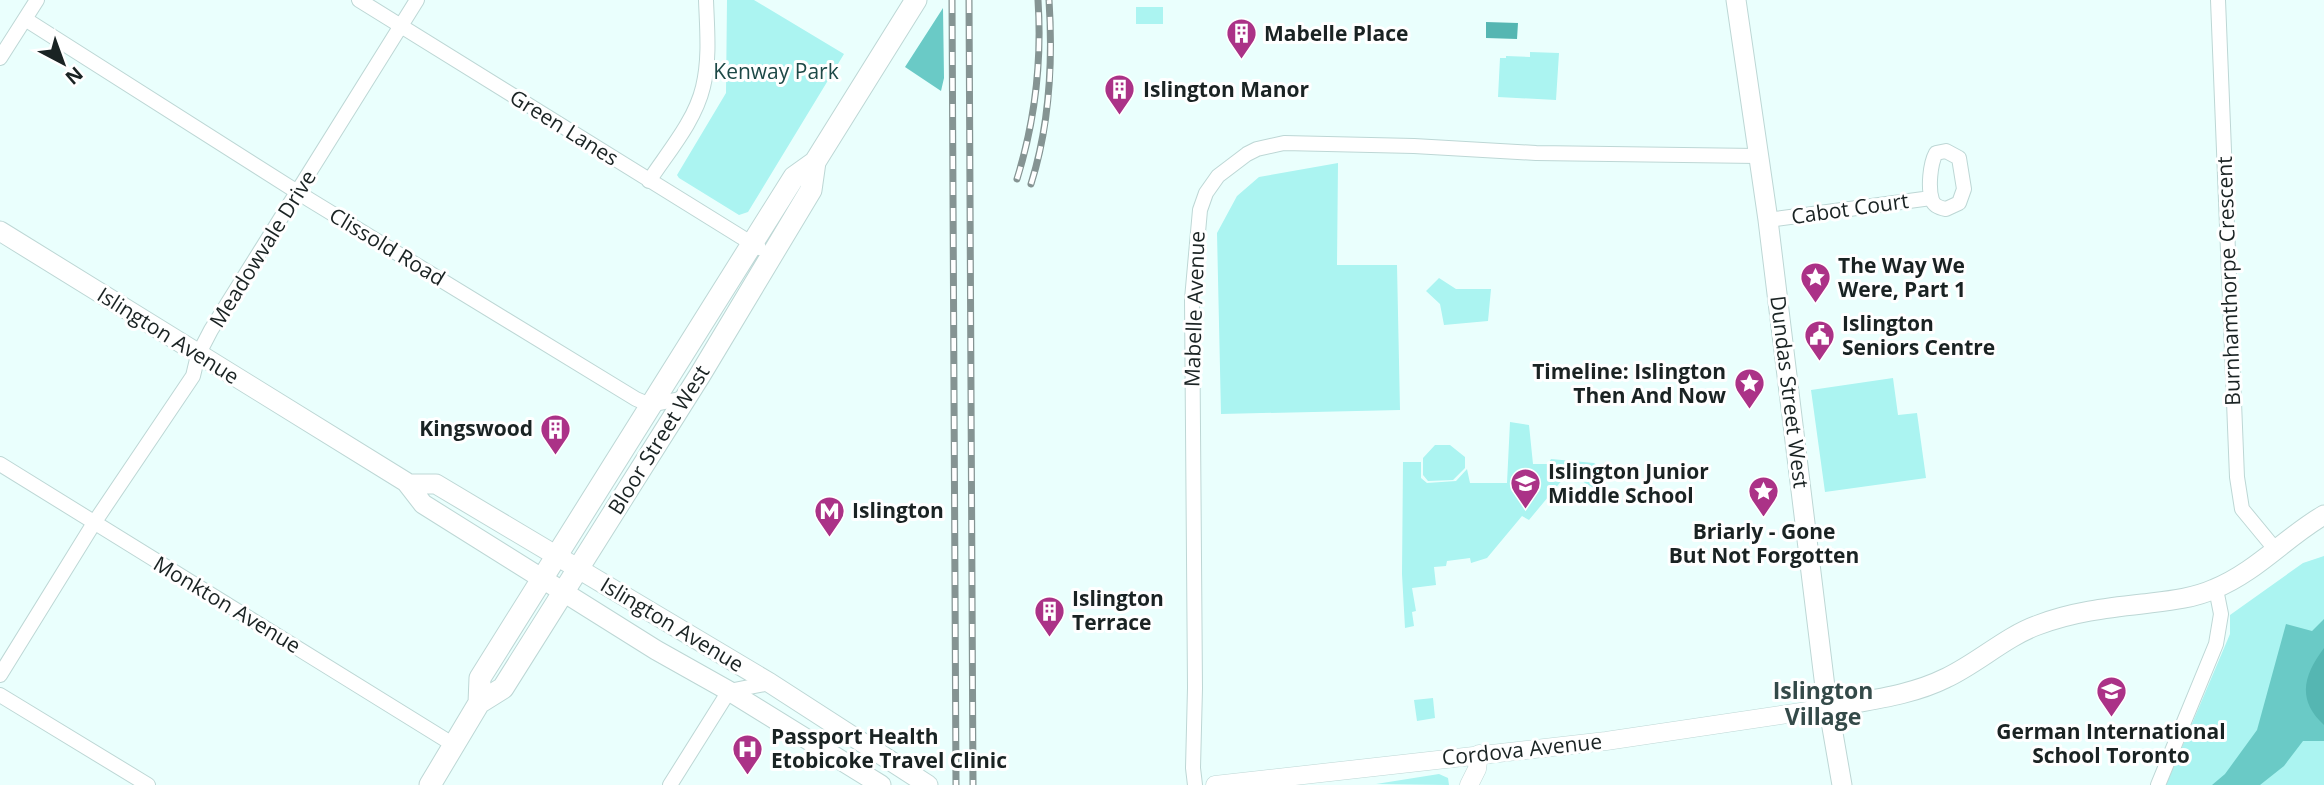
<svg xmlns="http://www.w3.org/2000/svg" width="2324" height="785" font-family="'Open Sans',sans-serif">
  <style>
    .green { fill: #abf4f1 }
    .forest { fill: #6acac6 }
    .water { fill: #55b6b2 }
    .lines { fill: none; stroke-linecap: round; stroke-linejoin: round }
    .minor-casing { stroke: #bdd7d5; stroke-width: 16 }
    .tertiary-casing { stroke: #bdd7d5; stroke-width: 19 }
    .secondary-casing { stroke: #bdd7d5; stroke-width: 21 }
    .primary-casing { stroke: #bdd7d5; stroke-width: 23 }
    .minor { stroke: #fff; stroke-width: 14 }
    .tertiary { stroke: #fff; stroke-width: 18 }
    .secondary { stroke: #fff; stroke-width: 19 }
    .primary { stroke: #fff; stroke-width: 21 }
    .rail-casing { stroke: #859493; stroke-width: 7 }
    .rail { stroke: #fff; stroke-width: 4.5; stroke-dasharray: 13; stroke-linecap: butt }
    .labels { text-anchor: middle; stroke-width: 6; stroke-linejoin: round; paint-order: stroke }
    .poi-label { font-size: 21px; font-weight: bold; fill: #1a2323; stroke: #fff; text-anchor: start }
    .park-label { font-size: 21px; fill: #1d4947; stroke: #fff }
    .street-label { font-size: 21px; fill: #1a2323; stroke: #fff }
    .neighbourhood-label { font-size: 23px; font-weight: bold; fill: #344a49; stroke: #fff }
  </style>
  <rect width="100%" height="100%" fill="#eafffd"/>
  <!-- green -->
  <path class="green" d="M727 0H754L844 54 748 212 739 215 679 178 677 175 726 93Z
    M1136 7H1163V24H1136Z
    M1530 52 1559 53 1556 100 1498 97 1500 58H1506V56L1530 57Z
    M1338 163 1337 265H1397L1400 410 1221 414 1217 233 1237 196 1259 177Z
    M1439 278 1456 289H1491L1488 321 1444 325 1440 304 1426 291Z
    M1893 378 1898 415 1917 413 1926 478 1825 492 1811 390Z
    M1510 422 1529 425 1533 464H1548L1551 459 1594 463 1610 474 1601 487 1595 484 1592 487 1568 473 1529 520 1522 516 1487 558 1471 563 1470 558 1447 561 1446 566 1434 567 1436 585 1412 588 1416 611 1412 612 1414 626 1405 628 1402 574 1403 462H1421V478L1427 483 1456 481 1467 469 1470 483H1507Z
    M1435 445H1450L1465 457V468L1453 480 1428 481 1423 475V458Z
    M2324 556V785H2166L2230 634V615L2303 563Z
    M1433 698 1435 718 1417 721 1414 700Z
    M1439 774 1448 778 1449 785 1376 784Z"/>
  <!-- forest -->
  <path class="forest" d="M943 8 944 78 941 91 905 67Z
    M2324 619V741H2303L2284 766 2260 785H2212L2225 774 2257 730 2286 624 2312 631Z"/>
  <!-- water -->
  <path class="water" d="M1486 22 1518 23 1517 39 1486 38Z
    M2324 648V725C2296 699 2304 675 2324 648Z"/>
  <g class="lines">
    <defs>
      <path id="minor" d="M359 0 759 248
        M2218 0 2237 477 2242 509 2275 549
        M25 19 310 200 636 399 650 405 685 398
        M0 58 37 0
        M1946 151 1959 158 1964 189 1959 203 1946 209C1940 208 1934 206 1932 200 1928 188 1930 164 1936 153Z
        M649 181C668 152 695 121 703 87 710 59 707 28 706 0
        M1768 220 1931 198
        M0 464 454 745
        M0 675 94 523 193 376 198 355 211 330 417 0
        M0 695 148 785
        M670 785 729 691 770 683
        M1195 785 1193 768 1195 688 1192 299 1200 210 1206 193 1218 176 1247 154 1257 149 1284 143 1414 146 1536 153 1757 156
        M2158 785 2216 644 2221 614 2216 589"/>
      <path id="tertiary" d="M1215 785 1606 741 1828 708
        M1469 785 1477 769 1479 754"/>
      <path id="secondary" d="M1736 0 1768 220 1825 687 1842 785
        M0 231 406 482 423 504 656 650 729 691 881 785
        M409 484H436L770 683 928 785
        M1828 708C1868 700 1910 696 1946 678 1978 663 2005 637 2038 625 2072 612 2106 608 2142 604 2166 601 2192 599 2214 589 2256 572 2286 537 2324 515"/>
      <path id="primary" d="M479 703 503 688 700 375 811 190 815 162
        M430 785 479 703 480 678 794 177 815 162 916 0"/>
    </defs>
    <!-- minor casing -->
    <use href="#minor" class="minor-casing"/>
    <!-- tertiary casing -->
    <use href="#tertiary" class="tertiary-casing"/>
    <!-- secondary casing -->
    <use href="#secondary" class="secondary-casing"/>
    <!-- primary casing -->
    <use href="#primary" class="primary-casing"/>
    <!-- minor -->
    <use href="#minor" class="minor"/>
    <!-- tertiary -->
    <use href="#tertiary" class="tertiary"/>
    <!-- secondary -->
    <use href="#secondary" class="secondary"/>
    <!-- primary -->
    <use href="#primary" class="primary"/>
    <defs>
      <path id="rail" d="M952 0 956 785
        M969 0 973 785
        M1017 179C1035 121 1042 61 1038 0
        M1031 184C1050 124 1053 62 1049 0"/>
    </defs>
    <!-- rail casing -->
    <use href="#rail" class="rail-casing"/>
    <!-- rail -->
    <use href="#rail" class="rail"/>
  </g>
  <!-- icons -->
  <defs>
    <symbol id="building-pin" viewBox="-11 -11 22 30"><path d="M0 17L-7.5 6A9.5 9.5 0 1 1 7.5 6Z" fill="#ab3287" stroke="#fff"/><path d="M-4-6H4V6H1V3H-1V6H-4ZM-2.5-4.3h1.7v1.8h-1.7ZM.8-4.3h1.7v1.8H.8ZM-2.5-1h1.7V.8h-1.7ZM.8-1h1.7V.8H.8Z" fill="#fff"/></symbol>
    <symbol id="sight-pin" viewBox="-11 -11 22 30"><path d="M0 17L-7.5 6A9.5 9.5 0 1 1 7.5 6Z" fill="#ab3287" stroke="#fff"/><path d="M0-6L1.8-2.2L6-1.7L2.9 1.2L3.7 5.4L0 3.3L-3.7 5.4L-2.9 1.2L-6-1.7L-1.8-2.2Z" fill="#fff"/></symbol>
    <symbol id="civic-pin" viewBox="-11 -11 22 30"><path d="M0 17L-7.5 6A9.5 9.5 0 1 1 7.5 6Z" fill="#ab3287" stroke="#fff"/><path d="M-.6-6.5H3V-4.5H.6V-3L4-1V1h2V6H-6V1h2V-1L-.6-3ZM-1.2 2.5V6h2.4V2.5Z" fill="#fff"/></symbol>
    <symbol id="school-pin" viewBox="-11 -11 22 30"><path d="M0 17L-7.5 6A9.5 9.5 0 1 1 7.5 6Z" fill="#ab3287" stroke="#fff"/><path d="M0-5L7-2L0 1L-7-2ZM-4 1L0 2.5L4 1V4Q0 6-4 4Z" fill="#fff"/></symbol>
    <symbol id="metro-pin" viewBox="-11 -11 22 30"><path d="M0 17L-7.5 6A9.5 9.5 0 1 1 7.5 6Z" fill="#ab3287" stroke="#fff"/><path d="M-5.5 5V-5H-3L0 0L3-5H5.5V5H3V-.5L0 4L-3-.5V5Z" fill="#fff"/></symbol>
    <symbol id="hospital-pin" viewBox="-11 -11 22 30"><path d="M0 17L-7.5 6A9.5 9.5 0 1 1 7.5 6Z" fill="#ab3287" stroke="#fff"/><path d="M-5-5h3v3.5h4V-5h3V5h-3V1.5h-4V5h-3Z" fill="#fff"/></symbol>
  </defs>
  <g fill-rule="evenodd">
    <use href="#building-pin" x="1224" y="16" width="35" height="47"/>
    <use href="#building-pin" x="1102" y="72" width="35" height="47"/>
    <use href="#sight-pin" x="1798" y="260" width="35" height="47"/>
    <use href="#civic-pin" x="1802" y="318" width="35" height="47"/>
    <use href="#sight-pin" x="1732" y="366" width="35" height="47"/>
    <use href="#building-pin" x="538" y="412" width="35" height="47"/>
    <use href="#school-pin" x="1508" y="466" width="35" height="47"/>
    <use href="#sight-pin" x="1746" y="474" width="35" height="47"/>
    <use href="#metro-pin" x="812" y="494" width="35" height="47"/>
    <use href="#building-pin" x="1032" y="594" width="35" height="47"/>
    <use href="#school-pin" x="2094" y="674" width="35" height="47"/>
    <use href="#hospital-pin" x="730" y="732" width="35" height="47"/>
  </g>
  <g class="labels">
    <!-- poi labels -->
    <g class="poi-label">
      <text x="1264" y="41">Mabelle Place</text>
      <text x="1143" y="97">Islington Manor</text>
      <text x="1838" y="273">The Way We<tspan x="1838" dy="24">Were, Part 1</tspan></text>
      <text x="1842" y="331">Islington<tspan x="1842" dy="24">Seniors Centre</tspan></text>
      <text x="1726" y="379" text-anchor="end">Timeline: Islington<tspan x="1726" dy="24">Then And Now</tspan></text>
      <text x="533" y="436" text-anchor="end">Kingswood</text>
      <text x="1548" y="479">Islington Junior<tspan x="1548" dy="24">Middle School</tspan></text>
      <text x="852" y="518">Islington</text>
      <text x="1764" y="539" text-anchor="middle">Briarly - Gone<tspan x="1764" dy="24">But Not Forgotten</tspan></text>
      <text x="1072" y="606">Islington<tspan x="1072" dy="24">Terrace</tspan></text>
      <text x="2111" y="739" text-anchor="middle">German International<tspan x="2111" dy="24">School Toronto</tspan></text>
      <text x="771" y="744">Passport Health<tspan x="771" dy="24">Etobicoke Travel Clinic</tspan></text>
    </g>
    <!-- park labels -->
    <g class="park-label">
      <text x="776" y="79">Kenway Park</text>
    </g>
    <!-- street labels -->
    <g class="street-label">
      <text transform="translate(564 128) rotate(32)" y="7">Green Lanes</text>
      <text transform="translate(1850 209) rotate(-8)" y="7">Cabot Court</text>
      <text transform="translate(387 247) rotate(31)" y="7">Clissold Road</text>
      <text transform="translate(263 249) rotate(-58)" y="7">Meadowvale Drive</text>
      <text transform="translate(2229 281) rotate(-92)" y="7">Burnhamthorpe Crescent</text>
      <text transform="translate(1195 309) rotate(-88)" y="7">Mabelle Avenue</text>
      <text transform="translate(168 336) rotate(32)" y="7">Islington Avenue</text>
      <text transform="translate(1789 392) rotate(83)" y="7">Dundas Street West</text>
      <text transform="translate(659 440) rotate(-58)" y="7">Bloor Street West</text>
      <text transform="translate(227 605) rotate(31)" y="7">Monkton Avenue</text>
      <text transform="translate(672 625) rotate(31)" y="7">Islington Avenue</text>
      <text transform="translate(1522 750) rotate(-6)" y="7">Cordova Avenue</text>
    </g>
    <!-- neighbourhood labels -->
    <g class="neighbourhood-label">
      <text x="1823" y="699">Islington<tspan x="1823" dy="26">Village</tspan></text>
    </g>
  </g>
  <!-- north arrow -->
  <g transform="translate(63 63) rotate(139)" stroke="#ffffff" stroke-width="5" paint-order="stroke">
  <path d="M0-5L12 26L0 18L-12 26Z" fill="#1a2323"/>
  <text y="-10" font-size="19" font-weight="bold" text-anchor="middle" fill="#1a2323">N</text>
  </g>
</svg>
